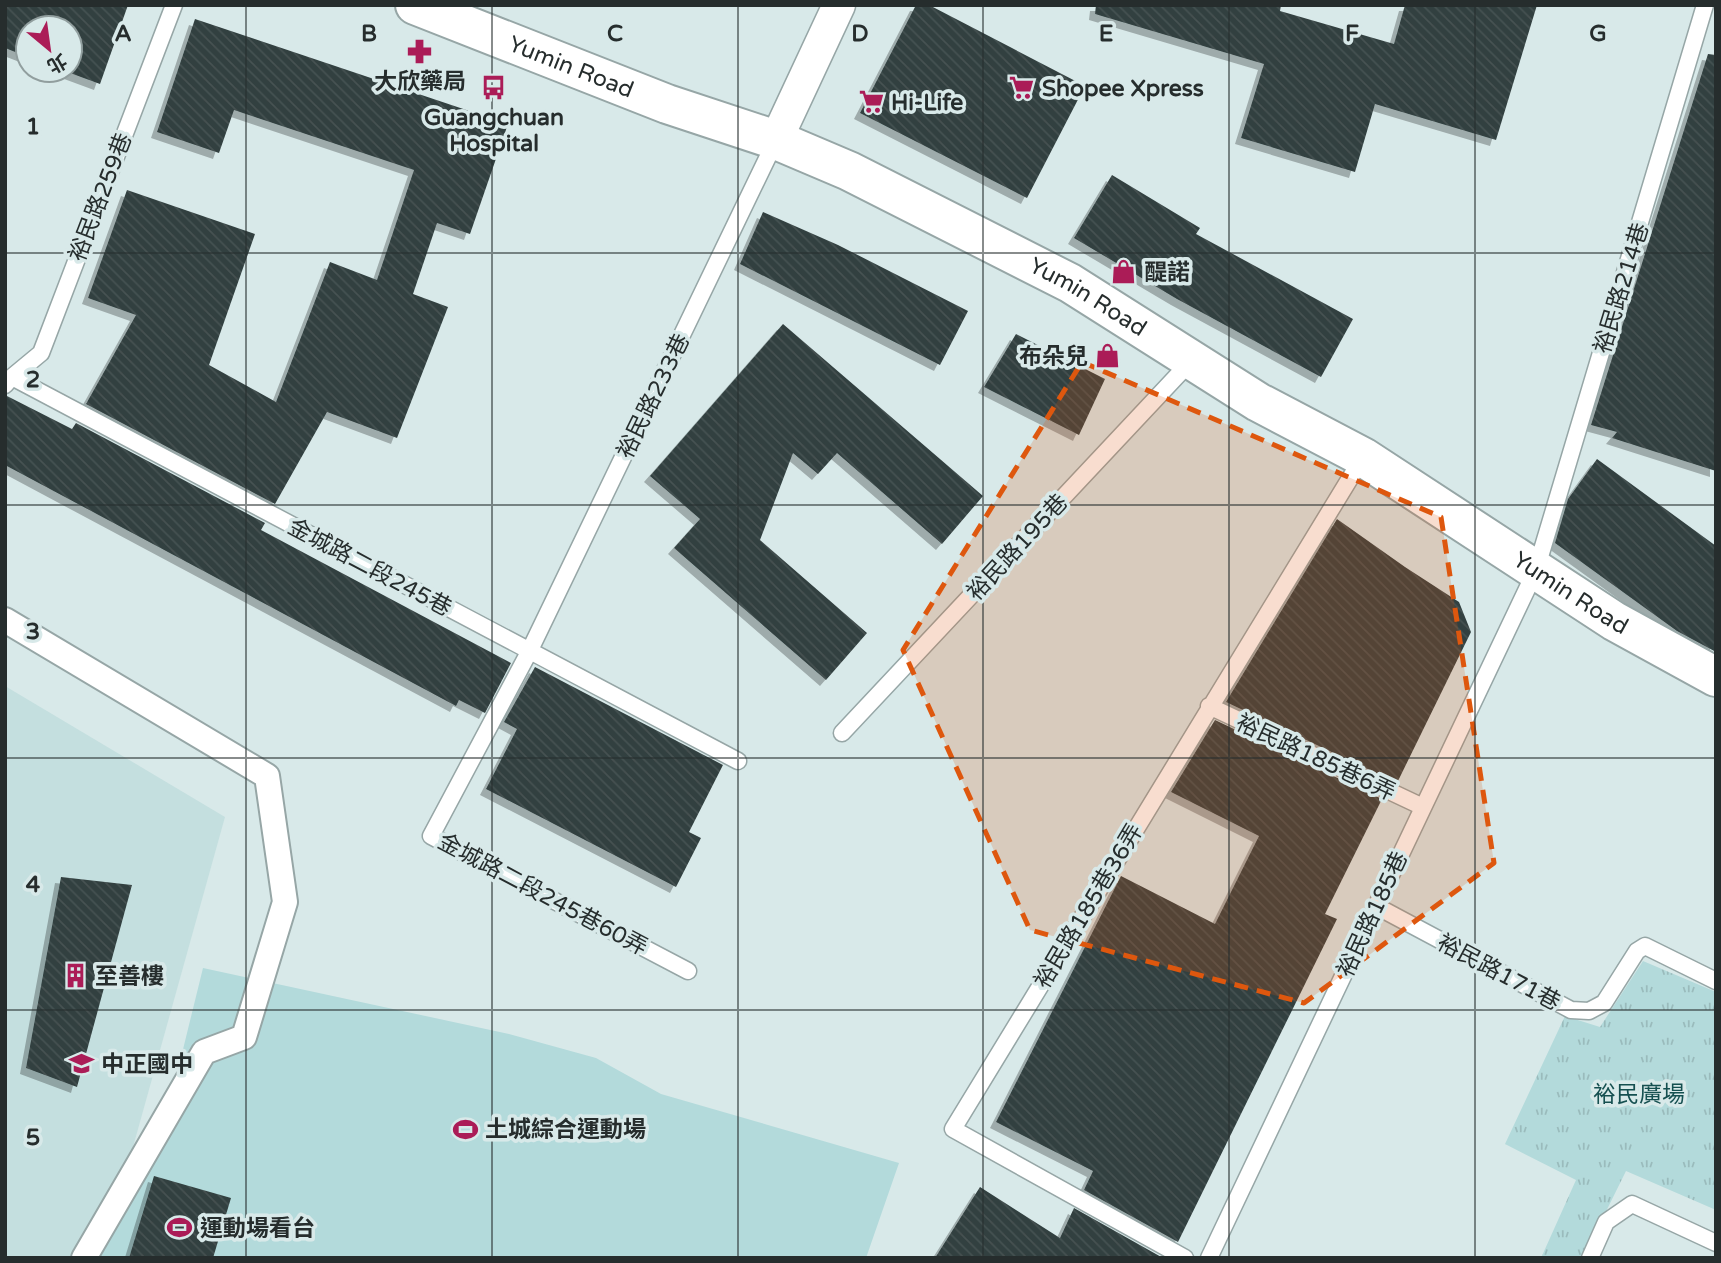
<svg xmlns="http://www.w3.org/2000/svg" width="1721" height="1263" font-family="'Varela Round','Noto Sans TC',sans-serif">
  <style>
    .built { fill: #c4dfdf }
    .green { fill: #b3dadb }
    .park { fill: url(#park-tufts) }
    .building { fill: url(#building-back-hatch); filter: url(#shadow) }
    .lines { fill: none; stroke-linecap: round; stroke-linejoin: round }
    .service-casing { stroke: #96a6a6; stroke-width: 19 }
    .pedestrian-casing { stroke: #96a6a6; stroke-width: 28 }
    .minor-casing { stroke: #96a6a6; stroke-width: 35 }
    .tertiary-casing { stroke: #96a6a6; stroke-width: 42 }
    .service { stroke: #fff; stroke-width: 16 }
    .pedestrian { stroke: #fff; stroke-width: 24 }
    .minor { stroke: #fff; stroke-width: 32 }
    .tertiary { stroke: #fff; stroke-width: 38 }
    .marked { fill: #de570e; fill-opacity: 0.2; stroke: #de570e; stroke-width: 5; stroke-dasharray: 14 9; stroke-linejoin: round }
    .grid { fill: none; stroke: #262d2d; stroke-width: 2; stroke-opacity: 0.55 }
    .labels { text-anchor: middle; stroke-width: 7; stroke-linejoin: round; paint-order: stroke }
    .street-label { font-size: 23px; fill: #262d2d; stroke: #d8e9e9 }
    .poi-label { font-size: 23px; font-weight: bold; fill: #262d2d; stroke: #d8e9e9; text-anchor: start }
    .park-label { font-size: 23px; fill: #154f50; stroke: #d8e9e9 }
    .grid-label { font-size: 23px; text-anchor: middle; font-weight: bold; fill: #262d2d; stroke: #d8e9e9; stroke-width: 7; stroke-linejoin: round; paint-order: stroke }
  </style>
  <defs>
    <pattern id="park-tufts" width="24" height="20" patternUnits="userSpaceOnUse" patternTransform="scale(1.75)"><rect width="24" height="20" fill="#b3dadb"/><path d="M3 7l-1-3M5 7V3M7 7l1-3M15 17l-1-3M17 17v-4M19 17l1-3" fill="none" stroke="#9abbbc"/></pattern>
    <pattern id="building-back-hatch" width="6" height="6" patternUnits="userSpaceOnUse" patternTransform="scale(1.75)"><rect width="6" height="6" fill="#313f3f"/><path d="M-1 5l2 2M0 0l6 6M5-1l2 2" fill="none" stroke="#465252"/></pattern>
    <filter id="shadow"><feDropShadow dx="-6" dy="6" stdDeviation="0" flood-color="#0004"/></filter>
  </defs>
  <rect width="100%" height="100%" fill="#d8e9e9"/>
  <!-- built -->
  <path class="built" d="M5 686 225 817 128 1165 71 1258H5Z"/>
  <!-- green -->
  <path class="green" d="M203 968 509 1034 596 1058 661 1094 899 1163 866 1258H71L173 1090Z"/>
  <!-- park -->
  <path class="park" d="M1643 961 1716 992V1210L1626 1171 1583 1258H1541L1576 1180 1505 1144 1565 1016 1600 1027Z"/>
  <!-- building -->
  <path class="building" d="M5 5H128L100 84 62 70H70V28H28V57L5 48Z
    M916 5H929L1085 86 1027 198 860 113Z
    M1096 5H1281L1280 11 1394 44 1405 5H1537L1496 140 1375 104 1355 172 1241 138 1264 64 1095 14Z
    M195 19 508 124 470 234 437 223 413 294 448 307 397 438 327 412 275 504 86 404 136 315 88 298 127 190 255 234 209 365 276 402 330 262 377 280 414 170 234 110 219 153 157 132Z
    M1708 54 1716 55V471L1612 438 1617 432 1591 425Z
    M1112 175 1200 228 1196 234 1353 319 1321 377 1177 299 1074 238Z
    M763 212 838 245 968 311 940 365 740 264Z
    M783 324 983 496 942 544 837 453 818 474 793 453 760 540 867 633 826 680 674 548 700 519 650 476Z
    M1016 334 1105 379 1079 435 984 387Z
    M5 395 72 429 76 423 265 523 261 530 511 663 485 713 459 700 456 706 5 465Z
    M1597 459 1716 546V652L1677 631 1555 543 1568 499Z
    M1337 519 1405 567 1459 602 1471 632 1397 783 1226 702Z
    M535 667 723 765 689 832 701 838 676 887 486 789 517 729 504 722Z
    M1215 720 1382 799 1325 914 1337 919 1178 1242 1084 1190 1093 1171 996 1122 1121 876 1215 924 1259 836 1171 792Z
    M61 877 132 885 77 1087 26 1068Z
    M154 1176 231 1198 213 1258H129Z
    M980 1187 1060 1238 1074 1208 1163 1258H935Z"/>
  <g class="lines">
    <defs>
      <path id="service" d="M12 377 41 353 174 5
        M5 385 12 377 738 761
        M1209 706 1423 807
        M842 733 1192 360
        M1376 906 1571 1010 1589 1011 1604 1003 1637 951 1645 946 1716 981
        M688 971 431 836 529 652 776 140
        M1185 1258 953 1129 1363 457
        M1209 1258 1536 570 1705 5
        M1590 1258 1606 1222 1632 1204 1716 1243"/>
      <path id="pedestrian" d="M5 620 267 776 285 902 244 1037 204 1052 84 1258"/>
      <path id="minor" d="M776 140 839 5"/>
      <g id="tertiary">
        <path id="s1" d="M415 5 667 104 776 140 849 171 1070 283 1258 402 1363 457 1614 621 1716 677"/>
      </g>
    </defs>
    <!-- service casing -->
    <use href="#service" class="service-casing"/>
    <!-- pedestrian casing -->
    <use href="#pedestrian" class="pedestrian-casing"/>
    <!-- minor casing -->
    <use href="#minor" class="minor-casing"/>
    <!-- tertiary casing -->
    <use href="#tertiary" class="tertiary-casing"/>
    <!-- service -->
    <use href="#service" class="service"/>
    <!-- pedestrian -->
    <use href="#pedestrian" class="pedestrian"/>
    <!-- minor -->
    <use href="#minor" class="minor"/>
    <!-- tertiary -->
    <use href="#tertiary" class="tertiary"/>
  </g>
  <!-- marked area -->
  <path class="marked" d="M1082 362 1441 517 1494 863 1304 1003 1030 930 903 650Z"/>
  <!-- grid -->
  <path class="grid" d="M246 5V1258M492 5V1258M738 5V1258M983 5V1258M1229 5V1258M1475 5V1258M5 253H1716M5 505H1716M5 758H1716M5 1010H1716"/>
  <!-- icons -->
  <defs>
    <symbol id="pharmacy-bare" viewBox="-9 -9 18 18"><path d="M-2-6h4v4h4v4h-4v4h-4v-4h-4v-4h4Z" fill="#ab1c57" stroke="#d8e9e9" stroke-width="2.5" paint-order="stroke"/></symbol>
    <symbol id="bus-bare" viewBox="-9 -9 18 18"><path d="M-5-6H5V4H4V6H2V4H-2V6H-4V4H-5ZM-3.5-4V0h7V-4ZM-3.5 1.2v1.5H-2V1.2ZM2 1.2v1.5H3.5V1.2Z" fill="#ab1c57" stroke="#d8e9e9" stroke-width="2.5" paint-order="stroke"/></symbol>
    <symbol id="supermarket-bare" viewBox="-9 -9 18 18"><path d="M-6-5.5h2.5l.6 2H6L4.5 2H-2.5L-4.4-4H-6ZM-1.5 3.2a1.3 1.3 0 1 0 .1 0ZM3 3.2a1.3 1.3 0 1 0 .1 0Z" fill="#ab1c57" stroke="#d8e9e9" stroke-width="2.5" paint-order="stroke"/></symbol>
    <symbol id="shop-bare" viewBox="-9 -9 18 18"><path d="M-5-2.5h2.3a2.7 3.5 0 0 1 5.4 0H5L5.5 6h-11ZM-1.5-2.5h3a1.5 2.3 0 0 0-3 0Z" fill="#ab1c57" stroke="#d8e9e9" stroke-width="2.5" paint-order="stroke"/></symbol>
    <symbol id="building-bare" viewBox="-9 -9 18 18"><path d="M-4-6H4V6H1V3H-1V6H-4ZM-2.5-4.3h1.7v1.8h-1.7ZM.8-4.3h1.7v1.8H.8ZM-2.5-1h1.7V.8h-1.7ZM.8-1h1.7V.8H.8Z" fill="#ab1c57" stroke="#d8e9e9" stroke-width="2.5" paint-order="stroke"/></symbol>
    <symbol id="school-bare" viewBox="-9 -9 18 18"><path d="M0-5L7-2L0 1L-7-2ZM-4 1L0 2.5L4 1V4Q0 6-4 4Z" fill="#ab1c57" stroke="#d8e9e9" stroke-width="2.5" paint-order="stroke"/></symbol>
    <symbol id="stadium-bare" viewBox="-9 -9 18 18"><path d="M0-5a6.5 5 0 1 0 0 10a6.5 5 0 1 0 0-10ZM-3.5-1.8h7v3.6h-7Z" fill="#ab1c57" stroke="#d8e9e9" stroke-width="2.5" paint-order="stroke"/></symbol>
  </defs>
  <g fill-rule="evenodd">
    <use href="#pharmacy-bare" x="402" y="34" width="35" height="35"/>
    <use href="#bus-bare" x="476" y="70" width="35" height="35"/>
    <use href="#supermarket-bare" x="1004" y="70" width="35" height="35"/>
    <use href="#supermarket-bare" x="854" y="84" width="35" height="35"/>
    <use href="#shop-bare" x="1106" y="254" width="35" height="35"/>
    <use href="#shop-bare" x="1090" y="338" width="35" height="35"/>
    <use href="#building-bare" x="58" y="958" width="35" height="35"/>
    <use href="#school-bare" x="64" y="1046" width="35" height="35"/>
    <use href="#stadium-bare" x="448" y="1112" width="35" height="35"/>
    <use href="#stadium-bare" x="162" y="1210" width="35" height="35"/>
  </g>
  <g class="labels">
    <!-- street labels -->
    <g class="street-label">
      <text dy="8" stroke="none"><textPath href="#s1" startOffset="168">Yumin Road</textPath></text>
      <text transform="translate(100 197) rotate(-69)" y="8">裕民路259巷</text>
      <text transform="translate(1621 288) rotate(-73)" y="8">裕民路214巷</text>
      <text dy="8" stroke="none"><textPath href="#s1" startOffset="735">Yumin Road</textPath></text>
      <text transform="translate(653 396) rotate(-64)" y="8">裕民路233巷</text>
      <text transform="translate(1017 547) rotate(-47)" y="8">裕民路195巷</text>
      <text transform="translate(370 567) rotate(28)" y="8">金城路二段245巷</text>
      <text dy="8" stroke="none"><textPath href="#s1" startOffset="1302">Yumin Road</textPath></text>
      <text transform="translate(1316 757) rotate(25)" y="8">裕民路185巷6弄</text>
      <text transform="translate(543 894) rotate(28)" y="8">金城路二段245巷60弄</text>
      <text transform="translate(1088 906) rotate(-59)" y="8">裕民路185巷36弄</text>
      <text transform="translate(1372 914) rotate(-65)" y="8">裕民路185巷</text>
      <text transform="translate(1499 972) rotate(28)" y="8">裕民路171巷</text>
    </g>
    <!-- poi labels -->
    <g class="poi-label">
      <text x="420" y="89" text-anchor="middle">大欣藥局</text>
      <text x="1042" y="96">Shopee Xpress</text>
      <text x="891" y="110">Hi-Life</text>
      <text x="494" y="125" text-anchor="middle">Guangchuan<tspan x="494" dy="26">Hospital</tspan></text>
      <text x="1144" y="280">醍諾</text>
      <text x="1088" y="364" text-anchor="end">布朵兒</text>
      <text x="95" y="984">至善樓</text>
      <text x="101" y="1072">中正國中</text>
      <text x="485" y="1137">土城綜合運動場</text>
      <text x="200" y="1236">運動場看台</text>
    </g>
    <!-- park labels -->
    <g class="park-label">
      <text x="1639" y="1102">裕民廣場</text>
    </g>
  </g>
  <g class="grid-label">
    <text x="123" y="41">A</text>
    <text x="369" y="41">B</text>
    <text x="615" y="41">C</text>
    <text x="860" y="41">D</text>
    <text x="1106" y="41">E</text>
    <text x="1352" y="41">F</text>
    <text x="1598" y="41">G</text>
    <text x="33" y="134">1</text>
    <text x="33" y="387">2</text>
    <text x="33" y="639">3</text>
    <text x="33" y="892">4</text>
    <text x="33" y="1145">5</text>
  </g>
  <!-- border -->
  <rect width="1721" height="1263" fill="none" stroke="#262d2d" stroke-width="14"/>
  <!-- north arrow -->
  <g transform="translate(49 49) rotate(151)"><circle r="33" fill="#d8e9e9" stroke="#919e9e" stroke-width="2"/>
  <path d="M0-5L12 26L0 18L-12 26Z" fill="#ab1c57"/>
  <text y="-10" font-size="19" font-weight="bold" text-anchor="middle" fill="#262d2d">北</text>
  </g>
</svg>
